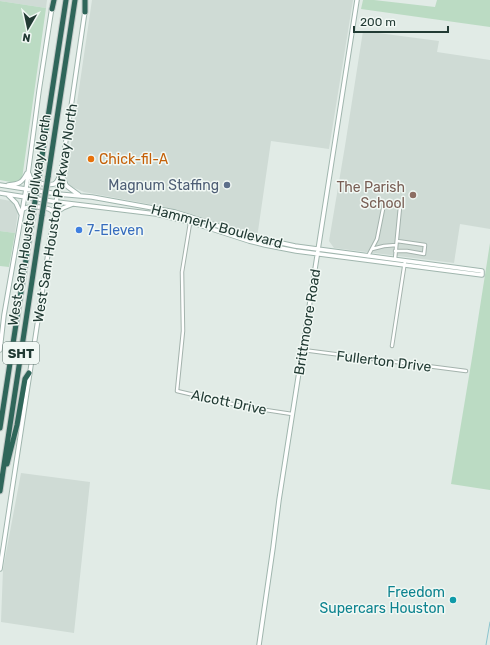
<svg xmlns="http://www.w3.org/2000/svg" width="490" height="645" font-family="Rubik,sans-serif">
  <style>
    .built { fill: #cfdbd5 }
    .green { fill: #bbdbc3 }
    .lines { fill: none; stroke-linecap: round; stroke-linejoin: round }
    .stream { stroke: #8bc4ce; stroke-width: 1 }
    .street-casing { stroke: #a4b3ad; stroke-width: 4.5 }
    .secondary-casing { stroke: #a0b6ae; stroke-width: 5.5 }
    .highway-casing { stroke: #c1c8c6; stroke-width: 7 }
    .street { stroke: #fff; stroke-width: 2.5 }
    .secondary { stroke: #fff; stroke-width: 3.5 }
    .highway { stroke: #2f665a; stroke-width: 5 }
    .highway-bridge-casing { stroke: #c1c8c6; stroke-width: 7; stroke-linecap: butt }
    .highway-bridge { stroke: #2f665a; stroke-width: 5 }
    .food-dot { fill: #e8710a; stroke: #f1f8f4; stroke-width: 1.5 }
    .service-dot { fill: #5c6f8a; stroke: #f1f8f4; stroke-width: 1.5 }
    .education-dot { fill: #8d6e63; stroke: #f1f8f4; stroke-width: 1.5 }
    .shop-dot { fill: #3f7fe0; stroke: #f1f8f4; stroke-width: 1.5 }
    .culture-dot { fill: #0f9aa8; stroke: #f1f8f4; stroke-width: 1.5 }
    .labels { text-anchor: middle; stroke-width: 3; stroke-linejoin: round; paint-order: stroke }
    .shield { fill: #f1f8f4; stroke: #60746e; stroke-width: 1 }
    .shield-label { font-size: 13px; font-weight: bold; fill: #223b34 }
    .food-label { font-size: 14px; fill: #c56008; stroke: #f1f8f4; text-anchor: start }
    .service-label { font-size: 14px; fill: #4e5e75; stroke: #f1f8f4; text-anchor: end }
    .education-label { font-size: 14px; fill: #785e54; stroke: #f1f8f4; text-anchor: end }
    .street-label { font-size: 14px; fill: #223b34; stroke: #f1f8f4 }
    .shop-label { font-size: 14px; fill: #366cbe; stroke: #f1f8f4; text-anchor: start }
    .culture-label { font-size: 14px; fill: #0d838f; stroke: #f1f8f4; text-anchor: end }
  </style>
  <rect width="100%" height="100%" fill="#e1ebe6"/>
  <!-- built -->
  <path class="built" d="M0 0H47L46 8 0 1Z
    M92 0H353L329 149 271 141 257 238 191 217 154 209V205L84 192 70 186 66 178Z
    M363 31 439 41 437 52 490 60V229L460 224 454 263 334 248 329 241 345 146Z
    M0 199 11 201 18 211 15 233 0 231Z
    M21 473 90 482 74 633 1 622 3 569Z"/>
  <!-- green -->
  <path class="green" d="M363 0H374L435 7 437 0H490V27L361 9Z
    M0 1 46 8 22 179 16 183 0 180Z
    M0 231 15 233 9 267 0 266Z
    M490 243V490L451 484 472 358Z"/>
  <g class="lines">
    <!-- stream -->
    <path class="stream" d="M486 645 490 622"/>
    <defs>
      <path id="street" d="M191 217 182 272 183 331 177 391 245 407 292 414
        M372 249 384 246 396 245
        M395 251H407L424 254 425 245 397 241
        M368 256 377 239 384 204C391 200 394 202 400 207L395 259
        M392 346 405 261
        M303 350 466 371"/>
      <path id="secondary" d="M29 174C31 182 36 183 44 184 47 184 51 185 54 184 57 183 58 179 60 176
        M62 175 66 185 68 187 79 195
        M0 185 58 194 92 197 175 212 191 217 249 236 295 246 482 271V275L296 251 265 245 249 241 190 222 156 214 57 202 0 193
        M8 185C19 184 22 183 27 173
        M8 195 16 203 21 214
        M23 209C29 205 43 207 49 209 52 210 53 212 54 214
        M54 214 63 208 73 204
        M0 350 4 315 26 189 39 91 52 7
        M0 569 49 247 69 121 85 11
        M259 645 273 548 279 500 357 0"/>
      <path id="highway" d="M52 9 54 0
        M85 12V0
        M39 176 66 0
        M48 177 75 0
        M0 428 33 214
        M7 464 17 425 25 379 29 373
        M0 491 42 215"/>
    </defs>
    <!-- street casing -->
    <use href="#street" class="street-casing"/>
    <!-- secondary casing -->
    <use href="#secondary" class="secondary-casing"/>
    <!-- highway casing -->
    <use href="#highway" class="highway-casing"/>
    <!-- street -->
    <use href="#street" class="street"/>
    <!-- secondary -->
    <use href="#secondary" class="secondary"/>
    <!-- highway -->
    <use href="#highway" class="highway"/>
    <defs>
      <path id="highway-bridge" d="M33 214 39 176
        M42 215 48 177"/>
    </defs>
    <!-- highway-bridge casing -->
    <use href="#highway-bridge" class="highway-bridge-casing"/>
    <!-- highway-bridge -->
    <use href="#highway-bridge" class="highway-bridge"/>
  </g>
  <!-- markers -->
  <circle class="food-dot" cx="91" cy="159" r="4"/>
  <circle class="service-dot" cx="227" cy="185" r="4"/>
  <circle class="education-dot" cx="413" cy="195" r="4"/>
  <circle class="shop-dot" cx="79" cy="230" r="4"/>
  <circle class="culture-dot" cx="453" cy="600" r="4"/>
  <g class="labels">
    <!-- shield labels -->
    <rect class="shield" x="3" y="342" width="36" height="22" rx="3"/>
    <g class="shield-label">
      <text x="21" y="358">SHT</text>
    </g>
    <!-- food labels -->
    <g class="food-label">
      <text x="99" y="164">Chick-fil-A</text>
    </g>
    <!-- service labels -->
    <g class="service-label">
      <text x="219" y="190">Magnum Staffing</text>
    </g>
    <!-- education labels -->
    <g class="education-label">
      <text x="405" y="192">The Parish<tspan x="405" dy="16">School</tspan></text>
    </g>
    <!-- street labels -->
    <g class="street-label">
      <text transform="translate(55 213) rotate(-81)" y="5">West Sam Houston Parkway North</text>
      <text transform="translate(29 220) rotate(-81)" y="5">West Sam Houston Tollway North</text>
      <text transform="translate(217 226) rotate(15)" y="5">Hammerly Boulevard</text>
      <text transform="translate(307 322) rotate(-81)" y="5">Brittmoore Road</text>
      <text transform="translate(384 361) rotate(7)" y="5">Fullerton Drive</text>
      <text transform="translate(229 402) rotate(12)" y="5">Alcott Drive</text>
    </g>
    <!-- shop labels -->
    <g class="shop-label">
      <text x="87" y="235">7-Eleven</text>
    </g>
    <!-- culture labels -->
    <g class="culture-label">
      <text x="445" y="597">Freedom<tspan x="445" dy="16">Supercars Houston</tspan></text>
    </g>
  </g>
  <!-- north arrow -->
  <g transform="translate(28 28) rotate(189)" stroke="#f1f8f4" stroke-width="3" paint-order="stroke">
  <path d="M0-3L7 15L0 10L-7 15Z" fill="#223b34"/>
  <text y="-6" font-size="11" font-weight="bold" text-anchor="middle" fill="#223b34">N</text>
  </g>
  <!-- scale -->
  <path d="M354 26v6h94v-6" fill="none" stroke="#223b34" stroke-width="2"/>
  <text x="360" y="26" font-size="12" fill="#223b34" stroke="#f1f8f4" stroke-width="3" paint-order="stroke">200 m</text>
</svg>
